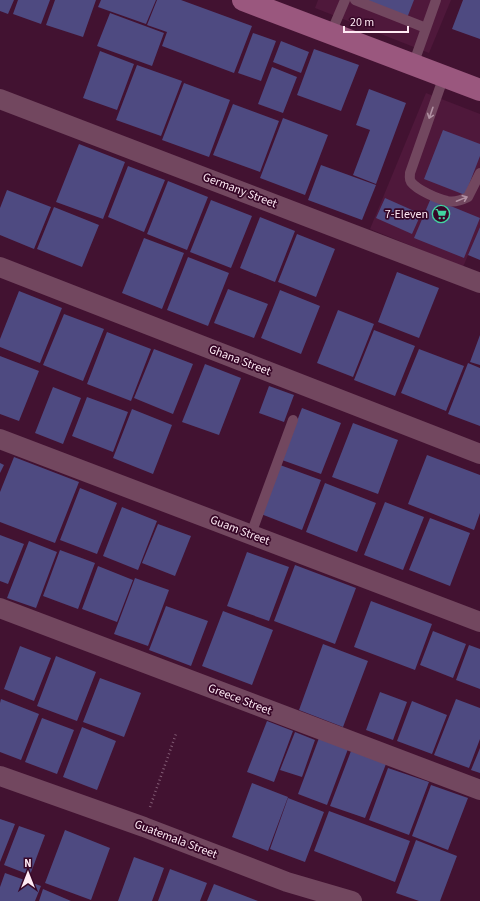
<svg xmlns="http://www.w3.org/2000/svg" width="480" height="901" font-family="'Source Sans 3',sans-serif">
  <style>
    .built { fill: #4f183b }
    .building { fill: #4e4a81 }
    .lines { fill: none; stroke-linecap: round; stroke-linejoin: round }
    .path { stroke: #835d75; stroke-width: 2.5; stroke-dasharray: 1 3; stroke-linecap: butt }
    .lane { stroke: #72475f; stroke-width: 10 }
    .street { stroke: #72475f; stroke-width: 20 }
    .secondary { stroke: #9a577e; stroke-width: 22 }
    .oneway { stroke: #b190a2 }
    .labels { text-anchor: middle; stroke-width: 3.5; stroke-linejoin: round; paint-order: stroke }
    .street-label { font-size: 12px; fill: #feeaf4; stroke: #370727 }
    .poi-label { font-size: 12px; fill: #feeaf4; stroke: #370727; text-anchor: end }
  </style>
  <rect width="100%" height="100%" fill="#421231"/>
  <!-- built -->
  <path class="built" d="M318 0H451L429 53 315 8Z
    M426 93 480 114V227L463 267 370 229Z"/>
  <!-- building -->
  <path class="building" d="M0 0H14L8 14 0 11Z
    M18 0H50L41 24 13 14Z
    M55 0H96L83 37 46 25Z
    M101 0H156L146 24 98 7Z
    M157 0H181L252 26 234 73 162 46 167 32 147 25Z
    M357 0H414L407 18Z
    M463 0H480V39L452 29Z
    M110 13 164 33 152 66 97 46Z
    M253 33 276 41 261 81 238 73Z
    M281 41 309 52 301 73 273 62Z
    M314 49 359 65 341 111 297 95Z
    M100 51 134 64 117 110 83 98Z
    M137 65 182 81 161 136 116 120Z
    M272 67 297 77 283 113 258 104Z
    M184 83 230 100 209 157 162 140Z
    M369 89 406 103 376 184 353 175 370 130 356 125Z
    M233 104 279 121 260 172 213 155Z
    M283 118 328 135 305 195 260 178Z
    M443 130 480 144V156L465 195 424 179Z
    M79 144 125 162 103 219 56 202Z
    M321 165 376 185 362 220 308 200Z
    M128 166 165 180 144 232 108 217Z
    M168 181 208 197 187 250 147 234Z
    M7 190 51 207 34 249 0 235V208Z
    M385 198 421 214 412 234 376 218Z
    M431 198 480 218 464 258 414 238Z
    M211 200 252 216 231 268 190 252Z
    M54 207 99 225 82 267 37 249Z
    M260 217 295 231 275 282 240 268Z
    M480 227V260L468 255Z
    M297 234 335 249 316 297 278 282Z
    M144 238 184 253 162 309 122 293Z
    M188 257 229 273 208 326 167 310Z
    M397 272 439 288 419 338 378 322Z
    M228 289 268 304 254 338 214 323Z
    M280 290 320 306 301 354 261 338Z
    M19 291 62 308 40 363 0 347V339Z
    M338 310 374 324 353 377 317 363Z
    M64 314 104 329 83 381 43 365Z
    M374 330 415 346 395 396 354 380Z
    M107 332 151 349 131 401 87 384Z
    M480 335V365L470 362Z
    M154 349 193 364 173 414 134 398Z
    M419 349 464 366 446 411 401 393Z
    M0 356 39 371 19 421 0 414Z
    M468 363 480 368V426L448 414Z
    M205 364 241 378 219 435 182 422Z
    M269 386 294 395 284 422 259 413Z
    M53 387 81 398 63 444 35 433Z
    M87 397 128 412 113 452 72 436Z
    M302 408 341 423 321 474 282 460Z
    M132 409 172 425 153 474 113 458Z
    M353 423 398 440 378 494 332 477Z
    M427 455 480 475V513L474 530 408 504Z
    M14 457 79 482 55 543 0 522V492Z
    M0 463 4 465 0 473Z
    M280 465 321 480 302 530 261 514Z
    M325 483 376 503 357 552 306 532Z
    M80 488 117 503 97 554 60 540Z
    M385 502 424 517 403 570 364 555Z
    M122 507 157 521 138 570 103 556Z
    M430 518 470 533 450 586 409 570Z
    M158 524 191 536 175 576 142 563Z
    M0 535 24 544 8 584 0 581Z
    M29 541 57 552 36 608 7 598Z
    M60 550 95 563 78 609 43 596Z
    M247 552 289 567 269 621 227 606Z
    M295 565 356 588 335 644 274 621Z
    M98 566 133 580 117 622 82 609Z
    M135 578 169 590 148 646 114 634Z
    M371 601 432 624 415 670 354 647Z
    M166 606 208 621 191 666 149 650Z
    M223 611 273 630 252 685 202 666Z
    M433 631 466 644 453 678 420 665Z
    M323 644 368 661 343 727 299 710Z
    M469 645 480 649V689L456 680Z
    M20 646 51 658 34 701 4 689Z
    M56 656 96 672 77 721 37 706Z
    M100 678 141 693 124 737 83 722Z
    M380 692 407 702 393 740 366 730Z
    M1 699 39 714 21 760 0 752V703Z
    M456 699 480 708V739L469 768 434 755Z
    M412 701 447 715 432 754 397 741Z
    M42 718 74 730 57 774 25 762Z
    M267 721 293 731 274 782 247 772Z
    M82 727 116 741 97 790 63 777Z
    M295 732 315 740 302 777 280 770Z
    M319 738 348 749 327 805 298 794Z
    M480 748V773L471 770Z
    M351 751 386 764 365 818 330 806Z
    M388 768 429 782 409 835 369 820Z
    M252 783 288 797 268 851 232 837Z
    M431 785 468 798 448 850 412 836Z
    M288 798 324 812 305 862 270 849Z
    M329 811 410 841 395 882 314 851Z
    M0 819 15 824 0 862Z
    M19 826 45 835 30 875 4 865Z
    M65 830 110 848 91 900 45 883Z
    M416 840 457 856 440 901H419L396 893Z
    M134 857 164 868 152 901H118Z
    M170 869 207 883 200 901H158Z
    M5 873 41 886 35 901H0V887Z
    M214 884 258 901H207Z
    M43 889 71 901H39Z"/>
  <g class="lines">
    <!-- path -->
    <path class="path" d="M150 807 176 734"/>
    <!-- lane -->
    <path class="lane" d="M355 0 426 28
      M331 33 345 0
      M413 65 436 0
      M444 76 410 173C410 177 409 179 411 182 417 190 438 199 447 201 455 203 462 200 468 197L480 173
      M251 534 293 420"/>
    <!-- street -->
    <path class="street" d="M0 99 480 283
      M0 267 480 454
      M0 439 480 622
      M0 608 480 790
      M0 776 144 827 287 882 352 901"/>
    <!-- secondary -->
    <path class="secondary" d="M243 0 480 90"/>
  </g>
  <!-- one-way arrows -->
  <defs><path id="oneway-shaft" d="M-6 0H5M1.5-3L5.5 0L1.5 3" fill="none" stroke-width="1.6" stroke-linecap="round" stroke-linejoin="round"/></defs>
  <g class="oneway">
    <use href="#oneway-shaft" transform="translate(431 113) rotate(109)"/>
    <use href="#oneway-shaft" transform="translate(462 199) rotate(-22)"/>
  </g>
  <!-- icons -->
  <defs>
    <symbol id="supermarket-ring" viewBox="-11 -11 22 22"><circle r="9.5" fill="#370727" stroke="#42d4a0" stroke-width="1.5"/><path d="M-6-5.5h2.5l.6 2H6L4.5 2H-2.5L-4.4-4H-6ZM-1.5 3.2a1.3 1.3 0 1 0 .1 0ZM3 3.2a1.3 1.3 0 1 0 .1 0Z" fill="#42d4a0"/></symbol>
  </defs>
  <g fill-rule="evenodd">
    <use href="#supermarket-ring" x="431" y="204" width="20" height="20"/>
  </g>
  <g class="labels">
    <!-- street labels -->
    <g class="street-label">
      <text transform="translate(240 190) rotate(21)" y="4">Germany Street</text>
      <text transform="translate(240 360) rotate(21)" y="4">Ghana Street</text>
      <text transform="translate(240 530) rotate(21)" y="4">Guam Street</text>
      <text transform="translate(240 699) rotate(21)" y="4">Greece Street</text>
      <text transform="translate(176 839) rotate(21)" y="4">Guatemala Street</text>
    </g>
    <!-- poi labels -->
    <g class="poi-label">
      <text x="428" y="218">7-Eleven</text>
    </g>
  </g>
  <!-- north arrow -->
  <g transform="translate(28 873)" stroke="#370727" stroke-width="3" paint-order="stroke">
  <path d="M0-3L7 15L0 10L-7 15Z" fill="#feeaf4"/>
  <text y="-6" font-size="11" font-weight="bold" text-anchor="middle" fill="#feeaf4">N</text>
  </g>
  <!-- scale -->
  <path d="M344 26v6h64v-6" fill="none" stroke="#feeaf4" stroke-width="2"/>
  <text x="350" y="26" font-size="12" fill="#feeaf4" stroke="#370727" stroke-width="3" paint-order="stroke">20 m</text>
</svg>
